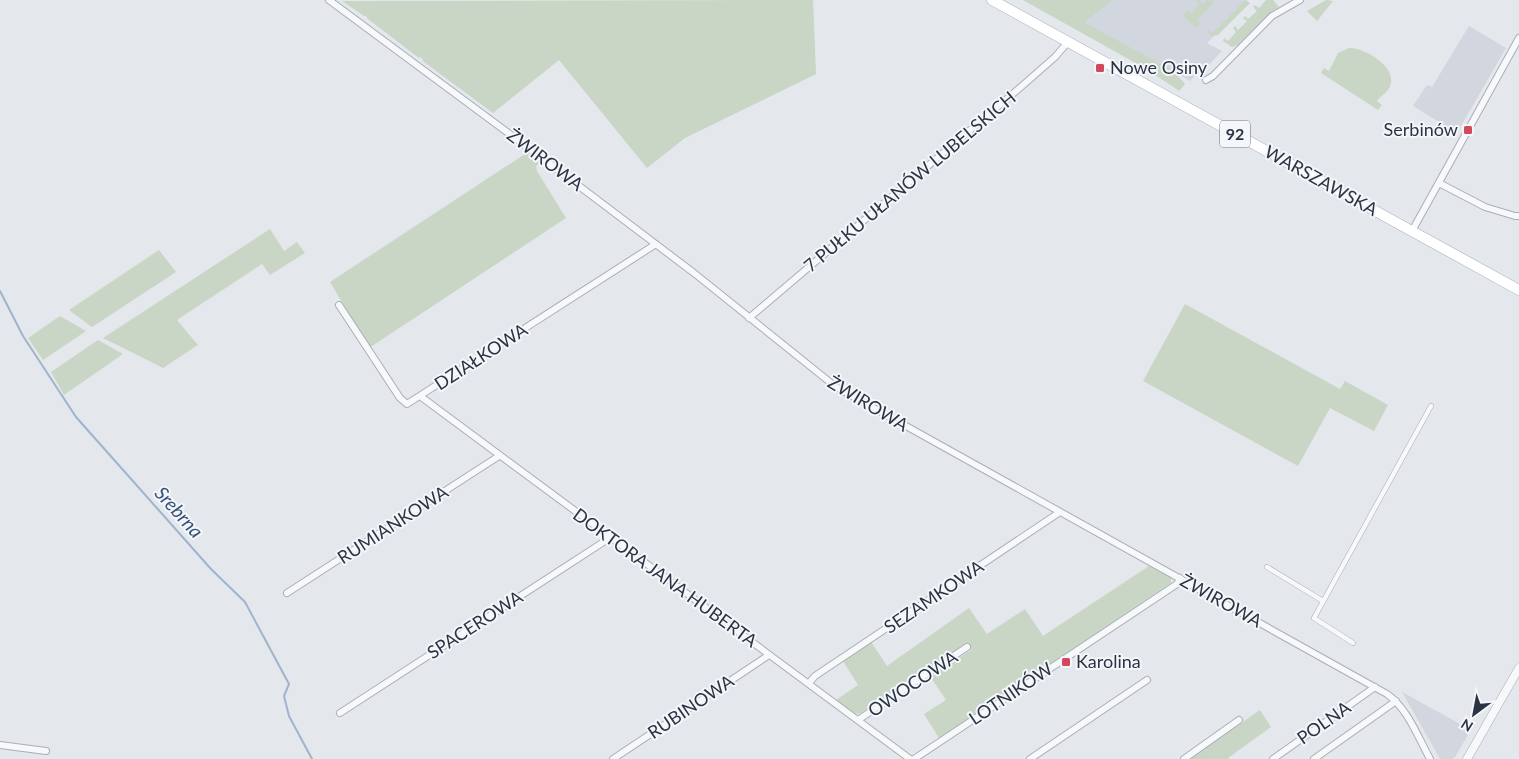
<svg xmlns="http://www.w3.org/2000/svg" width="1519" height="759" font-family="Lato,sans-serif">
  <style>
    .built { fill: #d2d6de }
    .green { fill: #c9d6c5 }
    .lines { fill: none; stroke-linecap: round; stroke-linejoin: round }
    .stream { stroke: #9fb4cc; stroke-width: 2 }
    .pedestrian-casing { stroke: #a9aeb7; stroke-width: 5.5 }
    .minor-casing { stroke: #a9aeb7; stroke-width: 8 }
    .tertiary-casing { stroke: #a9aeb7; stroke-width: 9 }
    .primary-casing { stroke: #a3abb8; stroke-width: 11 }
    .pedestrian { stroke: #f7f8fa; stroke-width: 4.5 }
    .minor { stroke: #f7f8fa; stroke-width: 6 }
    .tertiary { stroke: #f7f8fa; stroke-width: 8 }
    .primary { stroke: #fff; stroke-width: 10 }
    .poi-dot { fill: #d1495b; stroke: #f4f6f9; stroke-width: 2 }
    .labels { text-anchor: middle; stroke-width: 4; stroke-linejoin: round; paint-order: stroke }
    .shield { fill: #f4f6f9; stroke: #676e7b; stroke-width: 1 }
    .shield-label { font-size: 16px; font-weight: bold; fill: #2b3445 }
    .poi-label { font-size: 18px; fill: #2b3445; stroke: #f4f6f9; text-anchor: start }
    .street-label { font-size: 18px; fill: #2b3445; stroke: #f4f6f9 }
    .water-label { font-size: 19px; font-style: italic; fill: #34527a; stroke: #f4f6f9 }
  </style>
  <rect width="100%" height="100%" fill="#e4e7ec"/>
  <!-- built -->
  <path class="built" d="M1113 0H1246L1248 2 1207 43 1222 51 1205 69 1203 67 1190 81 1085 22Z
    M1469 26 1506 48 1457 133 1413 106 1427 85 1432 87Z
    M1402 692 1471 730 1455 757 1452 759H1440Z"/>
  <!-- green -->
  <path class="green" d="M813 0 816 74 685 138 647 168 559 60 493 113 424 62 421 57 419 58 368 19 366 16H364L342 1Z
    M1023 0H1113L1085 22 1173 71 1185 84 1179 91 1148 70Z
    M1196 0H1199L1203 4 1207 0 1215 1 1198 19 1201 23 1197 27 1186 20 1184 15 1187 10 1191 13 1199 4Z
    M1245 0 1250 3 1218 35 1212 36 1206 32 1208 30 1212 33Z
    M1266 0H1273L1279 7 1272 11 1238 45 1232 47 1223 41 1224 38 1228 41 1236 32 1233 28 1235 26 1238 30 1247 21 1243 18 1245 16 1248 19 1257 11 1253 7 1255 5 1259 8Z
    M1326 0 1333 1 1317 21 1307 11Z
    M1349 48C1363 47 1394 65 1391 82 1390 92 1382 94 1377 101L1382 105 1378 110 1321 73 1324 68 1329 71 1338 53Z
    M525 154H530L541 163 536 166 537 171 566 218 369 348 330 282Z
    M270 229 284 251 297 242 305 253 270 275 262 264 177 320 198 345 163 368 103 338Z
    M159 250 176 272 92 327 69 310Z
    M1185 304 1340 389 1345 381 1388 405 1374 431 1330 408 1298 466 1143 381Z
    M60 316 86 331 43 360 28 338Z
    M98 340 123 354 64 395 51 372Z
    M1149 566 1171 578V583L939 738 924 714 946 700 930 676 971 650 967 643 861 713 856 714 836 700 858 685 843 661 871 642 887 666 969 608 987 634 1025 609 1043 636Z
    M1260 710 1271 727 1228 758 1229 759H1190Z"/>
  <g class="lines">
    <!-- stream -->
    <path class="stream" d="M0 291 23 336 76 417 211 569 245 602 289 684 284 696 289 716 312 759"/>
    <defs>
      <path id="pedestrian" d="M1267 567 1323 601
        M1353 643 1314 618 1431 406"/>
      <path id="minor" d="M329 0 546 161 694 273 836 387 1387 694C1408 709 1418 737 1430 759
        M1206 80 1213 76 1272 16 1300 0
        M1439 183 1485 207 1515 216H1519
        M1412 231 1519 38
        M339 305 400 398 407 404 656 244
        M749 318 1022 86 1055 57 1068 42
        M420 396 910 759
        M287 593 499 456
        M809 683 815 676 1060 512
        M340 713 605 541 611 538
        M858 720 967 647
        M0 745 46 751
        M613 759 769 655
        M914 759 1177 584 1180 578
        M1030 759 1147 680
        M1184 759 1239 720
        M1273 759 1375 687
        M1314 759 1396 701"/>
      <path id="tertiary" d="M1467 759 1519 668"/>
      <path id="primary" d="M992 0 1519 290"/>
    </defs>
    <!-- pedestrian casing -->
    <use href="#pedestrian" class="pedestrian-casing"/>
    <!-- minor casing -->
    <use href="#minor" class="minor-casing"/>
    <!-- tertiary casing -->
    <use href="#tertiary" class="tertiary-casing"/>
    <!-- primary casing -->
    <use href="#primary" class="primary-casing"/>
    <!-- pedestrian -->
    <use href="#pedestrian" class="pedestrian"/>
    <!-- minor -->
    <use href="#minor" class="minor"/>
    <!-- tertiary -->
    <use href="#tertiary" class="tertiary"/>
    <!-- primary -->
    <use href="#primary" class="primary"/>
  </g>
  <!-- markers -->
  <g class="poi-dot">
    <rect x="1095" y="63" width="10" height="10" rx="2.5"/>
    <rect x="1463" y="125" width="10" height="10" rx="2.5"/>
    <rect x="1061" y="657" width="10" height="10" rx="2.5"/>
  </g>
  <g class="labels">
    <!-- shield labels -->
    <rect class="shield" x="1220" y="120.5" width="30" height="27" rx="4"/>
    <g class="shield-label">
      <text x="1235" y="140">92</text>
    </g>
    <!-- poi labels -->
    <g class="poi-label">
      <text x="1110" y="74">Nowe Osiny</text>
      <text x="1458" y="136" text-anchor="end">Serbinów</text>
      <text x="1076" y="668">Karolina</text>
    </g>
    <!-- street labels -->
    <g class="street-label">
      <text transform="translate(545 160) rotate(37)" y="6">ŻWIROWA</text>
      <text transform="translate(1321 181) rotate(29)" y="6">WARSZAWSKA</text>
      <text transform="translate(910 182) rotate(-40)" y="6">7 PUŁKU UŁANÓW LUBELSKICH</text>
      <text transform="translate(481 357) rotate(-33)" y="6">DZIAŁKOWA</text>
      <text transform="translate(868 404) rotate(31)" y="6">ŻWIROWA</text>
      <text transform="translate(393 525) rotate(-33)" y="6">RUMIANKOWA</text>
      <text transform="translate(665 578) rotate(36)" y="6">DOKTORA JANA HUBERTA</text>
      <text transform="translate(934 597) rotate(-34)" y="6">SEZAMKOWA</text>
      <text transform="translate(1221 601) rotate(29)" y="6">ŻWIROWA</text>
      <text transform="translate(475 625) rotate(-33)" y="6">SPACEROWA</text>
      <text transform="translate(913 684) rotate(-34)" y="6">OWOCOWA</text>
      <text transform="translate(1011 694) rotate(-34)" y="6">LOTNIKÓW</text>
      <text transform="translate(691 707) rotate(-34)" y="6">RUBINOWA</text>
      <text transform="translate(1324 723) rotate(-35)" y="6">POLNA</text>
    </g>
    <!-- water labels -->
    <g class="water-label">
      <text transform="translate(179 512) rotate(48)" y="7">Srebrna</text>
    </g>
  </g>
  <!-- north arrow -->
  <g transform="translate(1474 714) rotate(212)" stroke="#f4f6f9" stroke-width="4" paint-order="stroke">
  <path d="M0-4L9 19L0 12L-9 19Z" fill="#2b3445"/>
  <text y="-8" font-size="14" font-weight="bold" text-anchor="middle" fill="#2b3445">N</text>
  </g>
</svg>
